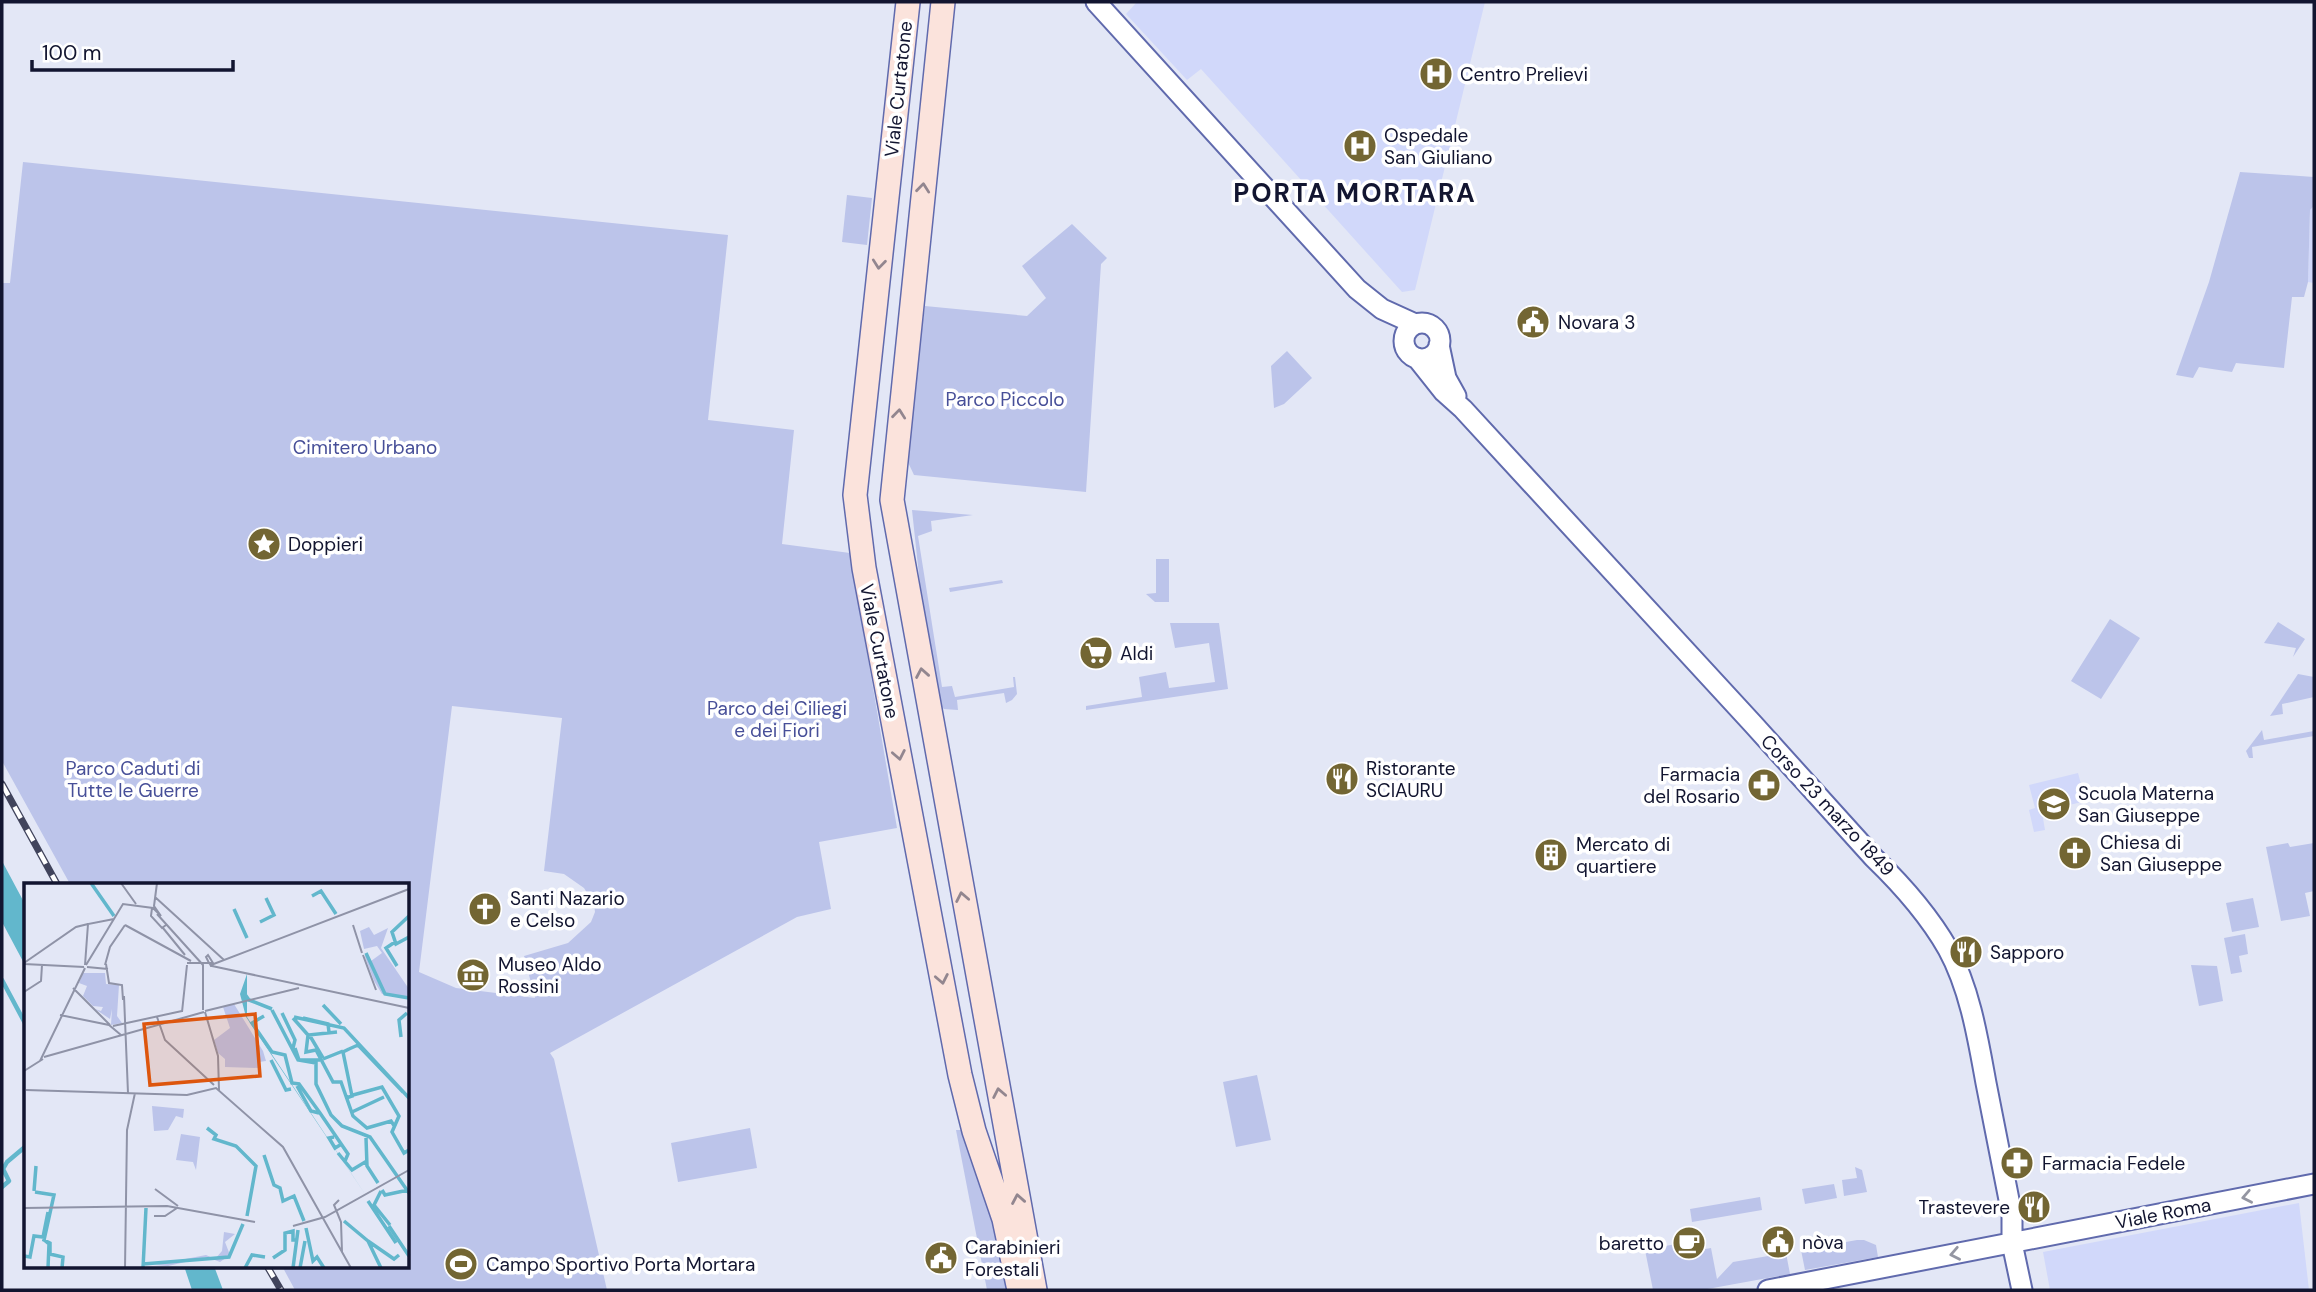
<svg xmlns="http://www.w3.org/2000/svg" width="2316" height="1292" font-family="'DM Sans',sans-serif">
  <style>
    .built { fill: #d1d8fa }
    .green { fill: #bcc4ea; fill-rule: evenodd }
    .water { fill: #62b7cc }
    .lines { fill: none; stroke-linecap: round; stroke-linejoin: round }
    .stream { stroke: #62b7cc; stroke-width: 4.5 }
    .tertiary-casing { stroke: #606aad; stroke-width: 23 }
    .secondary-casing { stroke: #606aad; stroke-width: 26 }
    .tertiary { stroke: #fff; stroke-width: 19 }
    .secondary { stroke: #fbe3dc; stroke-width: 23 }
    .rail-casing { stroke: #41445c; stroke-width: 7 }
    .rail { stroke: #fff; stroke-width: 4.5; stroke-dasharray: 13; stroke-linecap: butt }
    .oneway { stroke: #92868f }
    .oneway2 { stroke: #9496a2 }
    .labels { text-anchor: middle; stroke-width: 7; stroke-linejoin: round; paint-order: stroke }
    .poi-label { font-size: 19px; fill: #121530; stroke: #fff; text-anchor: start }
    .street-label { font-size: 19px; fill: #121530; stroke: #fff }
    .park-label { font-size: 19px; fill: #474f98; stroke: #fff }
    .district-label { font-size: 26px; font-weight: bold; letter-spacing: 2px; fill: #121530; stroke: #fff }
    .inset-river { fill: none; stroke: #62b7cc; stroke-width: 3.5 }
    .inset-road { fill: none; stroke: #8f93a7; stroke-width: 2 }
    .view { fill: #dd560e; fill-opacity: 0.15; stroke: #dd560e; stroke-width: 3.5 }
    .inset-edge { fill: none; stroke: #121530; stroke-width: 3.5 }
  </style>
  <rect width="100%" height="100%" fill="#e3e7f6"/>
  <!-- built -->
  <path class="built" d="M1137 2H1485L1415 290 1402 292 1201 69 1187 80 1126 14Z
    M2314 206V283L2308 282 2310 210Z
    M2078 773 2081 784 2087 783 2091 800 2047 810 2048 817 2043 818 2045 830 2034 832 2029 810 2035 808 2029 785Z
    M2299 1203 2309 1290H2050L2043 1252Z"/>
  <!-- green -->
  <path class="green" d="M23 162 728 235 708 420 794 430 782 544 850 553 897 828 819 842 831 909 797 917 550 1053 554 1059 607 1290H295L282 1266H408V884H70L2 761V283H10ZM452 706 562 718 544 871 564 874 584 888 594 904 595 912 591 922 568 943 524 956 535 998 456 988 419 972Z
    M2240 172 2314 177V206L2310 210 2308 282 2304 297H2292L2284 368 2236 363 2232 372 2199 367 2193 378 2176 375 2209 282Z
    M847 195 872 198 867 245 842 242Z
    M1072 224 1107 258 1101 264 1086 492 914 475 905 456 925 306 1027 316 1046 298 1022 266Z
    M1287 351 1312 378 1284 404 1274 408 1271 366Z
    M912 510 973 515 931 521 932 531 918 536 942 687 952 686 955 697 1014 687 1013 677H1015L1017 694 1012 700 1006 703 1004 693 957 700 958 710 944 709 938 704 923 613Z
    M1156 559H1169V602H1155L1146 594 1156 593Z
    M1002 580 1003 583 950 592 949 588Z
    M2110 619 2140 638 2101 699 2071 681Z
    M2278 622 2305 639 2293 657 2296 648 2264 643Z
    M1170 623H1219L1228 689 1086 710V706L1142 697 1139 677 1166 672 1169 688 1215 682 1209 643 1175 648Z
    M2298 674 2314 677V697L2282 704 2283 714 2270 716Z
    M2262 730 2264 740 2314 731V736L2252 747 2253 758H2249L2246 751Z
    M2288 843 2290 847 2314 843V891L2305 893 2310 916 2281 921 2266 847Z
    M2253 898 2259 927 2232 932 2226 903Z
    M2245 934 2248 954 2239 956 2242 972 2231 974 2224 938Z
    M2191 965 2217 966 2223 1001 2199 1006Z
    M1257 1075 1271 1140 1236 1147 1223 1082Z
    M750 1128 757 1168 678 1182 671 1143Z
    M956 1130H961C989 1178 999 1237 1010 1290H987Z
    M1855 1167 1862 1170 1867 1192 1844 1196 1842 1180 1857 1178Z
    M1834 1184 1837 1198 1805 1204 1802 1189Z
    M1760 1197 1762 1210 1692 1222 1690 1209Z
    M1857 1240H1864L1876 1245 1878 1257 1805 1270 1801 1250Z
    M1686 1242 1688 1252 1711 1248 1717 1279 1733 1262 1786 1253 1790 1274 1702 1290H1653L1645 1250Z"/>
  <!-- water -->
  <path class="water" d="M2 861 26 906V967L2 922Z
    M184 1266H214L223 1290H192Z"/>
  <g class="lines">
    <!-- stream -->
    <path class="stream" d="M2 980 26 1025
      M2 1187 9 1181 3 1169 7 1162 26 1146"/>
    <defs>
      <path id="tertiary" d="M1096 2 1357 289 1382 309 1415 324
        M1404 341a18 18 0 1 1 36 0a18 18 0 1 1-36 0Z
        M1439 345 1446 378 1456 396
        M1417 358 1444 392 1463 409 1753 724 1874 858C1902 885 1928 914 1948 949 1970 989 1978 1039 1986 1083 1995 1127 2003 1171 2012 1215V1243L2022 1290
        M1768 1290 2314 1184"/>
      <path id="secondary" d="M908 2 855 495 864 568 960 1075 974 1131 1004 1219 1019 1290
        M943 2 892 500 1035 1290"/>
    </defs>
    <!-- tertiary casing -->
    <use href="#tertiary" class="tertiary-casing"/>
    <!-- secondary casing -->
    <use href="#secondary" class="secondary-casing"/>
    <!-- tertiary -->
    <use href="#tertiary" class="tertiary"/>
    <!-- secondary -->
    <use href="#secondary" class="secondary"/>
    <defs>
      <path id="rail" d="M2 784 57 884
        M267 1266 281 1290"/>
    </defs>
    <!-- rail casing -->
    <use href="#rail" class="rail-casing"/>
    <!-- rail -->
    <use href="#rail" class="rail"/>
  </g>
  <!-- one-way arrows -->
  <defs><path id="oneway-chevron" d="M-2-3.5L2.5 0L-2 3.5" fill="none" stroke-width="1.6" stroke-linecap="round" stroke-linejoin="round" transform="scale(1.75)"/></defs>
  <g class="oneway">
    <use href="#oneway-chevron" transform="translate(923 188) rotate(-84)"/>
    <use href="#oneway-chevron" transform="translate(879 264) rotate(96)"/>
    <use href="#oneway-chevron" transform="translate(899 414) rotate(-84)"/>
    <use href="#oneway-chevron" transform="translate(922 673) rotate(-100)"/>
    <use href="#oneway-chevron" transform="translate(899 755) rotate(79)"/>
    <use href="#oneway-chevron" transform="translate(962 897) rotate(-101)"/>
    <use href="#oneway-chevron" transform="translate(942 979) rotate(79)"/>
    <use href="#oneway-chevron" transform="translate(999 1093) rotate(-101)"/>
    <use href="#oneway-chevron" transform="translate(1018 1199) rotate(-100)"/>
  </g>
  <g class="oneway2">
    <use href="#oneway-chevron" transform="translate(2247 1197) rotate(169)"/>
    <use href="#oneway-chevron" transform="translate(1955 1254) rotate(169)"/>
  </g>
  <!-- icons -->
  <defs>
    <symbol id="hospital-disc" viewBox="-11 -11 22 22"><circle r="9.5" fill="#736633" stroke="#fff"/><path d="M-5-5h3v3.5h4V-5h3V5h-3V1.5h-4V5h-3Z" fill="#fff"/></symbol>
    <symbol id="civic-disc" viewBox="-11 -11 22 22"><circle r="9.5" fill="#736633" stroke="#fff"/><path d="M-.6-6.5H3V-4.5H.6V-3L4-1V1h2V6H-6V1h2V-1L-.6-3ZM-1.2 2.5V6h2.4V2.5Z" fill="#fff"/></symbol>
    <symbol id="sight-disc" viewBox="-11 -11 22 22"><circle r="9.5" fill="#736633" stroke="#fff"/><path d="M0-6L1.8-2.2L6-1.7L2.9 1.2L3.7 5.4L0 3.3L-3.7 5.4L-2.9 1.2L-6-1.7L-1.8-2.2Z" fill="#fff"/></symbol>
    <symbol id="supermarket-disc" viewBox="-11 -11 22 22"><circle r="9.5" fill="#736633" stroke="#fff"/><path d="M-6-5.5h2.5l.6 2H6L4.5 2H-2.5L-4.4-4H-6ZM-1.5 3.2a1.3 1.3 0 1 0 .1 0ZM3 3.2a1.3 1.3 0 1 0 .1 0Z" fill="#fff"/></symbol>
    <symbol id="restaurant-disc" viewBox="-11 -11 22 22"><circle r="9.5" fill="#736633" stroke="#fff"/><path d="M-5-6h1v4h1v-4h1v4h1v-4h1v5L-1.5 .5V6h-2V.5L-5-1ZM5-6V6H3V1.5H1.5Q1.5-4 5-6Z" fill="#fff"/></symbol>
    <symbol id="pharmacy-disc" viewBox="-11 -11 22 22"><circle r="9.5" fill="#736633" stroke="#fff"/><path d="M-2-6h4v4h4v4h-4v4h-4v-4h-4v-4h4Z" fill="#fff"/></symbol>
    <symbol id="school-disc" viewBox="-11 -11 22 22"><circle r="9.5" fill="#736633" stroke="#fff"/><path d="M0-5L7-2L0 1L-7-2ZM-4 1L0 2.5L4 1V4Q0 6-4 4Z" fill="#fff"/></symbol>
    <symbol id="church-disc" viewBox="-11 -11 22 22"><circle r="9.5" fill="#736633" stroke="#fff"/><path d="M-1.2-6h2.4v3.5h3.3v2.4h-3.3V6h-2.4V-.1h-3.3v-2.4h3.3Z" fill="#fff"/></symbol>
    <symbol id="building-disc" viewBox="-11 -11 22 22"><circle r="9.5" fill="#736633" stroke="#fff"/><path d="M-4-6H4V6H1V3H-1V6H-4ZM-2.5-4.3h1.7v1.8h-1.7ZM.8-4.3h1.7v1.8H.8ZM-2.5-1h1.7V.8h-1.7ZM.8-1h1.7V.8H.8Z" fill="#fff"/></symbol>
    <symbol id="museum-disc" viewBox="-11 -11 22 22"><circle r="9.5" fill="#736633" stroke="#fff"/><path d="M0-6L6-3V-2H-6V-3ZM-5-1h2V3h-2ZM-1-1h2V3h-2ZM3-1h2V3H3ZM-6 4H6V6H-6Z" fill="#fff"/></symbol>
    <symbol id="cafe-disc" viewBox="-11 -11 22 22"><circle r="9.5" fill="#736633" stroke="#fff"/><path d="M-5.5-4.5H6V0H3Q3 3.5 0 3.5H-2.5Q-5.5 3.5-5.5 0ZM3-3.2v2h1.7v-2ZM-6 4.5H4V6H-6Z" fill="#fff"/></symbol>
    <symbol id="stadium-disc" viewBox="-11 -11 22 22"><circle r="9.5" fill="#736633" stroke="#fff"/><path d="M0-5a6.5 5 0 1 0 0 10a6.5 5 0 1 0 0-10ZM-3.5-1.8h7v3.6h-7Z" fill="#fff"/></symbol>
  </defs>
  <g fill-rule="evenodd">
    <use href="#hospital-disc" x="1417" y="55" width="38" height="38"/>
    <use href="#hospital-disc" x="1341" y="127" width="38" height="38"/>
    <use href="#civic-disc" x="1514" y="303" width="38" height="38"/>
    <use href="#sight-disc" x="245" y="525" width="38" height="38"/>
    <use href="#supermarket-disc" x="1077" y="634" width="38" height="38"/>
    <use href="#restaurant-disc" x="1323" y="760" width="38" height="38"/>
    <use href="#pharmacy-disc" x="1745" y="766" width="38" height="38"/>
    <use href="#school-disc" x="2035" y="785" width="38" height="38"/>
    <use href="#church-disc" x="2056" y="834" width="38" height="38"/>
    <use href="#building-disc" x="1532" y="836" width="38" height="38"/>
    <use href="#church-disc" x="466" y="890" width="38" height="38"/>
    <use href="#restaurant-disc" x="1947" y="933" width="38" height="38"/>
    <use href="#museum-disc" x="454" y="956" width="38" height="38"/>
    <use href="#pharmacy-disc" x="1998" y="1144" width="38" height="38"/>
    <use href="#restaurant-disc" x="2015" y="1188" width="38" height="38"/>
    <use href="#civic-disc" x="1759" y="1223" width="38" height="38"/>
    <use href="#cafe-disc" x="1670" y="1224" width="38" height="38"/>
    <use href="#civic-disc" x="922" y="1239" width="38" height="38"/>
    <use href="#stadium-disc" x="442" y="1245" width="38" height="38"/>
  </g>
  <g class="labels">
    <!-- poi labels -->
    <g class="poi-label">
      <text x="1460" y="81">Centro Prelievi</text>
      <text x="1384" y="142">Ospedale<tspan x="1384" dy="22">San Giuliano</tspan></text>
      <text x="1558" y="329">Novara 3</text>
      <text x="288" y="551">Doppieri</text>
      <text x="1120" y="660">Aldi</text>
      <text x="1366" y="775">Ristorante<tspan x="1366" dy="22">SCIAURU</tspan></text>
      <text x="1740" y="781" text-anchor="end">Farmacia<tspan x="1740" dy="22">del Rosario</tspan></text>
      <text x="2078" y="800">Scuola Materna<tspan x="2078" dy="22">San Giuseppe</tspan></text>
      <text x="2100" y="849">Chiesa di<tspan x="2100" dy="22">San Giuseppe</tspan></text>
      <text x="1576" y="851">Mercato di<tspan x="1576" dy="22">quartiere</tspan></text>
      <text x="510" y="905">Santi Nazario<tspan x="510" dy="22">e Celso</tspan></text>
      <text x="1990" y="959">Sapporo</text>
      <text x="498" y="971">Museo Aldo<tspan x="498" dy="22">Rossini</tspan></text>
      <text x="2042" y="1170">Farmacia Fedele</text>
      <text x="2010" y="1214" text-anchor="end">Trastevere</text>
      <text x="1802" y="1249">nòva</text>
      <text x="1664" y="1250" text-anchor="end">baretto</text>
      <text x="965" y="1254">Carabinieri<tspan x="965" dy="22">Forestali</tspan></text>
      <text x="486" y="1271">Campo Sportivo Porta Mortara</text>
    </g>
    <!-- street labels -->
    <g class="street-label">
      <text transform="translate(898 89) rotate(-84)" y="7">Viale Curtatone</text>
      <text transform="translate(880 651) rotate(79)" y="7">Viale Curtatone</text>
      <text transform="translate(1828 805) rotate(47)" y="7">Corso 23 marzo 1849</text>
      <text transform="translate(2163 1213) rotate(-11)" y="7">Viale Roma</text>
    </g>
    <!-- park labels -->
    <g class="park-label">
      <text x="1005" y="406">Parco Piccolo</text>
      <text x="365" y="454">Cimitero Urbano</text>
      <text x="777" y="715">Parco dei Ciliegi<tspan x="777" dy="22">e dei Fiori</tspan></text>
      <text x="133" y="775">Parco Caduti di<tspan x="133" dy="22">Tutte le Guerre</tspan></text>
    </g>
    <!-- district labels -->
    <g class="district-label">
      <text x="1355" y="202">PORTA MORTARA</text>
    </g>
  </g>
  <!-- overview -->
  <g transform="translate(24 883)">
    <rect width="385" height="385" fill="#e3e7f6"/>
    <path d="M345 44 350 52 364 45 357 65 385 106V114L358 111 350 98 341 74 342 70 347 78 358 70 353 63 340 66 336 48ZM59 90H81L82 101 95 102 93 133 98 140 87 142 88 126 86 136 71 126 77 128 79 124 69 123 59 113 63 103 55 100ZM210 121 239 168 242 178 235 179V185L201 184V176L194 170 190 157 206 145 199 124ZM128 223 160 226 159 235 152 233 144 247 130 248ZM157 251 176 254 172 287 169 279 152 277ZM200 349 211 351 201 359 206 372 196 379 183 374 144 383 130 382 182 372 191 376 198 368Z" fill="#bcc4ea"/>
    <path d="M223 91V134L341 311 222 134 216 111Z" fill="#62b7cc"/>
    <path class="inset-river" d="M67 0 90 33M288 13 297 8 312 31M210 26 223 55M385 33 368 49 372 61 385 54M236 39 250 32 242 15M371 59 362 65 373 83M342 70 361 111 385 115M220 110 225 117 248 126M299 122 317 141M248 127 274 177 292 180V201L307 232 318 243 346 254 385 310M258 130 271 157 269 165M240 133 228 140 248 169 261 172 268 200 275 201 296 230 324 271 321 278M270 134 320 145 385 215M269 135 284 152M279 135 304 141 305 149M313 149 284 152 282 169 292 167 309 199H317L329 233 343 245 367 238 371 244M286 153 299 175M377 154 375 137 383 130M271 165 275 177H296M325 166 334 162 379 209M299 176 319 168M247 177 262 207 267 206M273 203 287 228 295 230M329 212 358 204 375 233 368 249 380 270 385 267M322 215 328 213 319 169 325 166M328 229 360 214M183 245 192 252 190 256 212 263 232 283 223 333M310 254 305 255 311 265 316 262M342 255 343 283 354 300M314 270 328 287 341 279 343 282M240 272 250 302 256 305 259 318 270 313 280 338M358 307 361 312 384 307M10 308 12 283M357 308 350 322 366 342M11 309 30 312 20 357 26 360V371L39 374 38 385M344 318 372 360M320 338 344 358 357 385M365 343 385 373M282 345 289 378 293 374 300 385M19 356 25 361 24 385M344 358 370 376 375 372M0 373 6 374 10 353 19 354 24 329M249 375 261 367V350L269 348V357H274M119 381 205 374 219 341M119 385 122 325M221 385 228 372 241 374M269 385 274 347M276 385 281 358"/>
    <path class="inset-road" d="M97 0 112 21M131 14 200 77M128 25 127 33 138 45 142 42M133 31 179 82V127M101 42 167 78M329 42 338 70M139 45 161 72M339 72 352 107M0 80 52 44 64 41M163 80H189L184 72 182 74 185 80 186 81 187 83H188L385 125M0 81 60 84M82 81 85 100 98 102 99 117M61 82 64 41 90 36M62 82 99 21 129 25 137 33 130 23 133 0M81 82 86 64 101 42M187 82 385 6M63 84 84 86M49 105 86 142M0 109 17 98 18 82M100 113 104 210M181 128 275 105M158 129 163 82M181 129 194 173 195 207M36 132 85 142 97 152M133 134 141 157 190 202M89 143 158 128M20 174 180 129M16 178 61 85M0 188 19 176M2 207 163 212 192 205 259 264 327 385M131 306 154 323M315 317 310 322 317 339 318 369M0 325 143 323 231 339M130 333H141L153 325M269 343 301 334 385 287M101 385 103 247 111 210"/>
    <path class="view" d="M231 131 236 193 126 202 120 141Z"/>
    <rect width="385" height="385" class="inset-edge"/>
  </g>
  <!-- border -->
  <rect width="2316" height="1292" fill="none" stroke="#121530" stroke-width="7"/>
  <!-- scale -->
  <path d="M32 60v10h201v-10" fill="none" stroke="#121530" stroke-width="3.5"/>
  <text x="42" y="60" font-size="21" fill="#121530" stroke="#ffffff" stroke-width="5" paint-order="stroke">100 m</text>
</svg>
